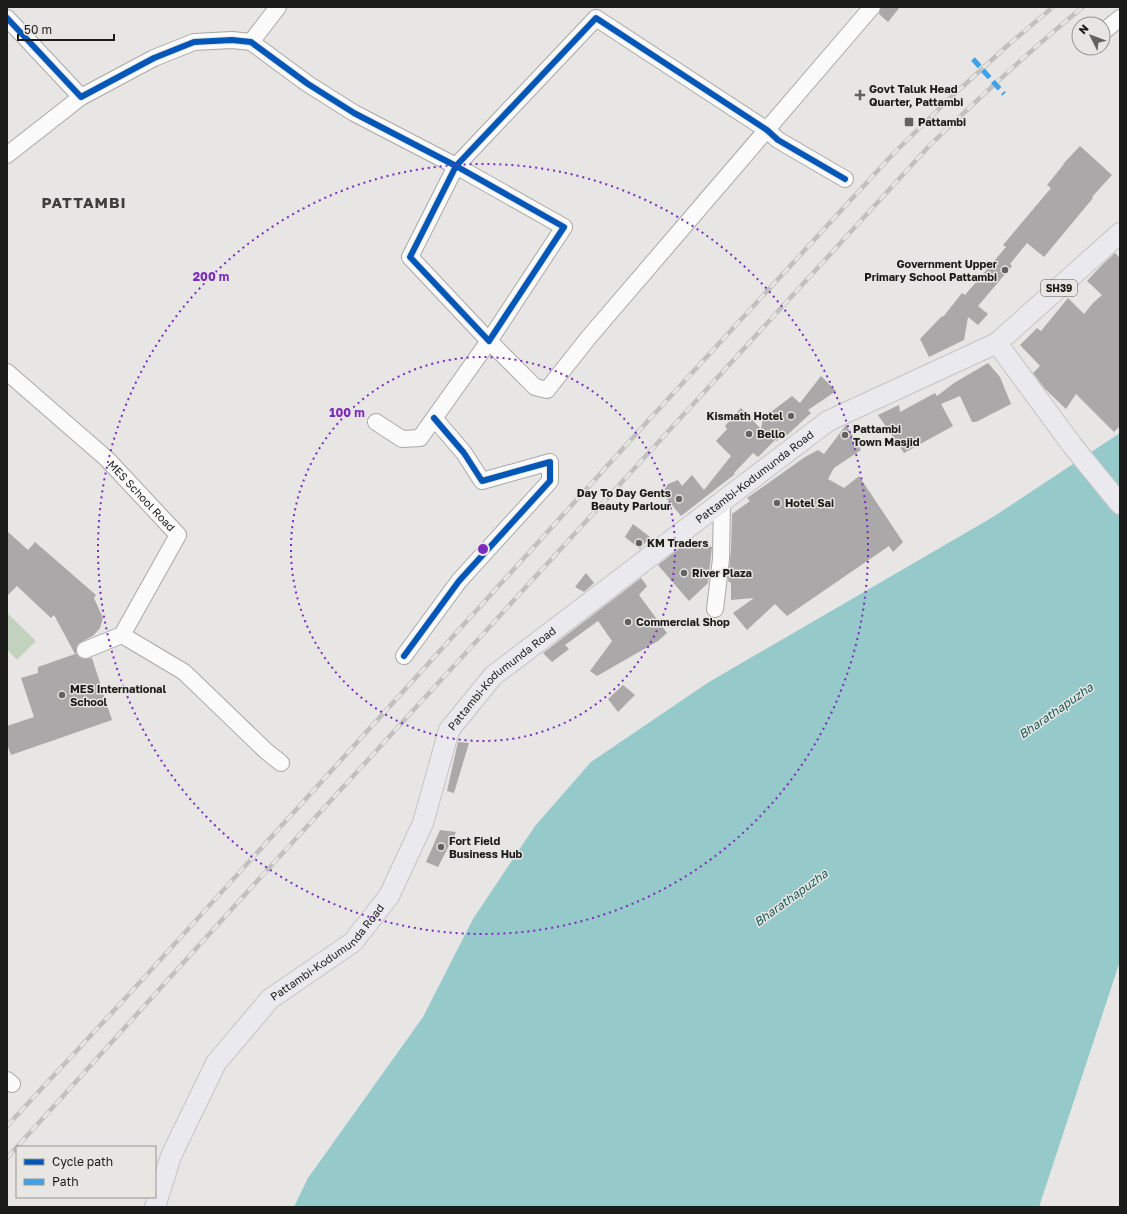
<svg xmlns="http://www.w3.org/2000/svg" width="1127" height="1214" font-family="'Golos Text',sans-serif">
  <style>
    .green { fill: #c3d1bf }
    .water { fill: #96c9ca }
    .building { fill: #aaa8a8 }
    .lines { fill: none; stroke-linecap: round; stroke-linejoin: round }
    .minor-casing { stroke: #a9a8a7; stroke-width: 18 }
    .major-casing { stroke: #c4c4c3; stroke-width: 22 }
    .minor { stroke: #fbfbfb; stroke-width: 16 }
    .major { stroke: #eae9ed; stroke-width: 20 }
    .rail-casing { stroke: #c0c0bf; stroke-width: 4.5 }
    .rail { stroke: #e8e6e3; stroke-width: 3; stroke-dasharray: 9; stroke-linecap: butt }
    .quiet { stroke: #3da2ea; stroke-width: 5; stroke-dasharray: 10 5; stroke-linecap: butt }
    .cycleway-casing { stroke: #e8e6e3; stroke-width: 8 }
    .cycleway { stroke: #0057b8; stroke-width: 6 }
    .ring { fill: none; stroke: #7b2cbf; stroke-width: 2; stroke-dasharray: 2 4 }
    .poi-dot { fill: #626261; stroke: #e8e6e3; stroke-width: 1.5 }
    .labels { text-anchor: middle; stroke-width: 3; stroke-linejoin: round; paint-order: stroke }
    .shield { fill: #e8e6e3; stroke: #585856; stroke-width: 1 }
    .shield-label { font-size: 10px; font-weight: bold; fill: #1b1b1a }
    .poi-label { font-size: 11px; font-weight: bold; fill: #1b1b1a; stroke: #e8e6e3; text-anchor: start }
    .street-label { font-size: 11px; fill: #1b1b1a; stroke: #e8e6e3 }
    .water-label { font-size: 12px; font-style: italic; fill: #19595a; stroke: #e8e6e3 }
    .district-label { font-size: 15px; font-weight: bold; letter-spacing: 1px; fill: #413f3d; stroke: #e8e6e3 }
    .centre { fill: #7b2cbf; stroke: #e8e6e3; stroke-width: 2 }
    .ring-label { font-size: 12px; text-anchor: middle; font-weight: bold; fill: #7b2cbf; stroke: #e8e6e3; stroke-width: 3; stroke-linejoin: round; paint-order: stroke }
  </style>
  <rect width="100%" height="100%" fill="#e7e6e4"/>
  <!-- green -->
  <path class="green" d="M7 613 36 641 17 660 7 649Z"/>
  <!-- water -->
  <path class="water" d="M1120 433V961L1039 1207H294L308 1178 423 1017 473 919 535 826 591 762 709 682 993 517Z"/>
  <!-- building -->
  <path class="building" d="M881 7H900L888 22 879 14Z
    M1080 146 1112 175 1092 197 1093 198 1044 257 1027 243 1010 264 1012 266 978 306 988 314 978 325 968 317 964 340 929 357 920 339 942 316 943 317 962 293 965 295 1006 247 1003 245 1051 188 1047 185 1064 164H1063Z
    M1115 253 1120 258V426L1114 432 1076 394 1066 409 1045 389 1033 373 1040 366 1020 345 1037 328 1041 331 1068 298 1084 314 1093 303 1102 295 1087 281 1101 266Z
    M988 363 1000 377 1011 404 976 422H972L960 396 941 404 953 426 904 453 878 415 899 405 900 412 935 393 937 396 954 383Z
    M821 376 836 391 808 410 811 413 785 437 783 433 777 441 775 440 758 457 753 453 734 473 735 474 681 516 662 493 668 484 678 480 682 486 692 475 704 490 731 456 716 441 727 429 725 426 741 408 761 429 763 418 792 396 800 403Z
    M846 425 861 450 834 468 828 479 844 488 859 476 903 542 893 552 889 546 787 616 775 604 747 630 733 613 754 598 731 600V583L728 581 731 550 732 514 750 501 747 498 805 457 818 450 824 454Z
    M633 524 650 537 640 549 625 537Z
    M7 531 28 550 35 542 96 595 94 598 103 618 100 628 94 635 78 644 76 648V653L79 657 83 659 92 658 112 720 11 755 7 744V726L34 717 21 678 38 673V667L75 654 54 615 51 618 17 586 7 596Z
    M689 541V543L712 547 708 583 689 601 658 565Z
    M586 573 594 583 584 592 575 587Z
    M641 578 647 586 639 595 667 633 658 641 597 676 590 671 612 641 598 621 565 645 569 649 552 662 543 653Z
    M623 685 635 695 618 712 608 699Z
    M458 742 469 743 454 793 447 791Z
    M440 830 456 832 438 867 426 862Z"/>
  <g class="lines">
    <defs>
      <g id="minor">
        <path d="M7 18 81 97 154 58 194 42 232 40 251 42 308 84 354 113 456 166 564 227 489 341 410 257 456 166 596 18 767 130 778 140 845 179"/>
        <path d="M1103 32 1120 18"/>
        <path d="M251 42 278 7"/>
        <path d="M7 155 81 97"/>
        <path id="s1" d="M7 372 107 459 178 535 122 635 85 650"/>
        <path d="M376 422 402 439 420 438 489 341 535 387 547 390 589 337 872 7"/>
        <path d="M715 609 721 559 722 501"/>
        <path d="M122 635 184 672 266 751 281 763"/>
        <path d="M404 656 459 581 550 481V462L482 481 464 453 434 418"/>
        <path d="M7 1080 12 1084"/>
      </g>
      <g id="major">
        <path d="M997 343 1072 445 1120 504"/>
        <path id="s2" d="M155 1207 171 1156 216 1063 270 999 353 942 389 896 423 823 449 730 493 676 828 421 997 343 1120 233"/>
      </g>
    </defs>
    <!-- minor casing -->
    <use href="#minor" class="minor-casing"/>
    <!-- major casing -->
    <use href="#major" class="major-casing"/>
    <!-- minor -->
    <use href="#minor" class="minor"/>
    <!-- major -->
    <use href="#major" class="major"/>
    <defs>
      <path id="rail" d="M7 1126 132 991 657 411 893 154 949 99 1007 46 1053 7
        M7 1158 249 890 930 145C980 97 1030 50 1083 7"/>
    </defs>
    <!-- rail casing -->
    <use href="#rail" class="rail-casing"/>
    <!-- rail -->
    <use href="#rail" class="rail"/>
    <!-- quiet -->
    <path class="quiet" d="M973 59 1004 94"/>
    <defs>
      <path id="cycleway" d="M7 18 81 97 154 58 194 42 232 40 251 42 308 84 354 113 456 166 564 227 489 341 410 257 456 166 596 18 767 130 778 140 845 179
        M404 656 459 581 550 481V462L482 481 464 453 434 418"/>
    </defs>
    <!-- cycleway casing -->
    <use href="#cycleway" class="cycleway-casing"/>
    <!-- cycleway -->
    <use href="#cycleway" class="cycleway"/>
  </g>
  <!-- distance rings -->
  <g class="ring">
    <circle cx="483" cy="549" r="192"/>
    <circle cx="483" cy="549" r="385"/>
  </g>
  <!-- markers -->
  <g class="poi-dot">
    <path d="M858 89h4v4h4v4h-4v4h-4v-4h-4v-4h4z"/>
    <rect x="904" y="117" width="10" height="10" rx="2"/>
    <circle cx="1005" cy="270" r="4"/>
    <circle cx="791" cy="416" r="4"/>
    <circle cx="749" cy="434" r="4"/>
    <circle cx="845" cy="435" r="4"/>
    <circle cx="679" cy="499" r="4"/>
    <circle cx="777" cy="503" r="4"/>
    <circle cx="639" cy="543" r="4"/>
    <circle cx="684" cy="573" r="4"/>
    <circle cx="628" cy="622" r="4"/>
    <circle cx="62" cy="695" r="4"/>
    <circle cx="441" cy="847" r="4"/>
  </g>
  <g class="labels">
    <!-- shield labels -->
    <rect class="shield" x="1041" y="280" width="36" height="16" rx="3"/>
    <g class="shield-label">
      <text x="1059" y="292">SH39</text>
    </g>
    <!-- poi labels -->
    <g class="poi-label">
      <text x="869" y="93">Govt Taluk Head<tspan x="869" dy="13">Quarter, Pattambi</tspan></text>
      <text x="918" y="126">Pattambi</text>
      <text x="997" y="268" text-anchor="end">Government Upper<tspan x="997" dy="13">Primary School Pattambi</tspan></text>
      <text x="783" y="420" text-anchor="end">Kismath Hotel</text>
      <text x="853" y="433">Pattambi<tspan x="853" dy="13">Town Masjid</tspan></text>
      <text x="757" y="438">Bello</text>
      <text x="671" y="497" text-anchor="end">Day To Day Gents<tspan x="671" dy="13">Beauty Parlour</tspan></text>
      <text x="785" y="507">Hotel Sai</text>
      <text x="647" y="547">KM Traders</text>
      <text x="692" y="577">River Plaza</text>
      <text x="636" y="626">Commercial Shop</text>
      <text x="70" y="693">MES International<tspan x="70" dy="13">School</tspan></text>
      <text x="449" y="845">Fort Field<tspan x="449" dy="13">Business Hub</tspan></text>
    </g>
    <!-- street labels -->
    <g class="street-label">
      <text dy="4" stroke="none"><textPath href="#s2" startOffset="975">Pattambi-Kodumunda Road</textPath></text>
      <text dy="4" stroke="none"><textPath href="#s1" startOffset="183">MES School Road</textPath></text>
      <text dy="4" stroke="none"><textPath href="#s2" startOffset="651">Pattambi-Kodumunda Road</textPath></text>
      <text dy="4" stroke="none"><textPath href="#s2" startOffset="315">Pattambi-Kodumunda Road</textPath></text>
    </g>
    <!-- water labels -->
    <g class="water-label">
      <text transform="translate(1056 711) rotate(-35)" y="4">Bharathapuzha</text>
      <text transform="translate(791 898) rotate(-36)" y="4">Bharathapuzha</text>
    </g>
    <!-- district labels -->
    <g class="district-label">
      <text x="84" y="208">PATTAMBI</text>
    </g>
  </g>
  <circle cx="483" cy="549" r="6" class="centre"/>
  <g class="ring-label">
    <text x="211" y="281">200 m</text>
    <text x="347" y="417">100 m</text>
  </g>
  <!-- border -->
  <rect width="1127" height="1214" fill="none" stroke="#1b1b1a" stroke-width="16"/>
  <!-- legend -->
  <rect x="16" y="1146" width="140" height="52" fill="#e8e6e3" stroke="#969593"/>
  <rect x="24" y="1159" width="20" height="6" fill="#0057b8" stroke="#969593"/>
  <text x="52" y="1166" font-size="12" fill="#1b1b1a">Cycle path</text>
  <rect x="24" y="1179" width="20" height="6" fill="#3da2ea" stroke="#969593"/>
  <text x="52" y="1186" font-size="12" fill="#1b1b1a">Path</text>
  <!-- north arrow -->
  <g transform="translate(1091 36) rotate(312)"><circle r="19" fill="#e8e6e3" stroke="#969593"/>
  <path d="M0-3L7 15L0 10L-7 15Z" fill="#626261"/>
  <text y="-6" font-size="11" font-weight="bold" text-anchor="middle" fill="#1b1b1a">N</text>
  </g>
  <!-- scale -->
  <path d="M18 34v6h96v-6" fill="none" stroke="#1b1b1a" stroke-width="2"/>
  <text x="24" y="34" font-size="12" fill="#1b1b1a" stroke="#e8e6e3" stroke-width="3" paint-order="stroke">50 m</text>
</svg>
